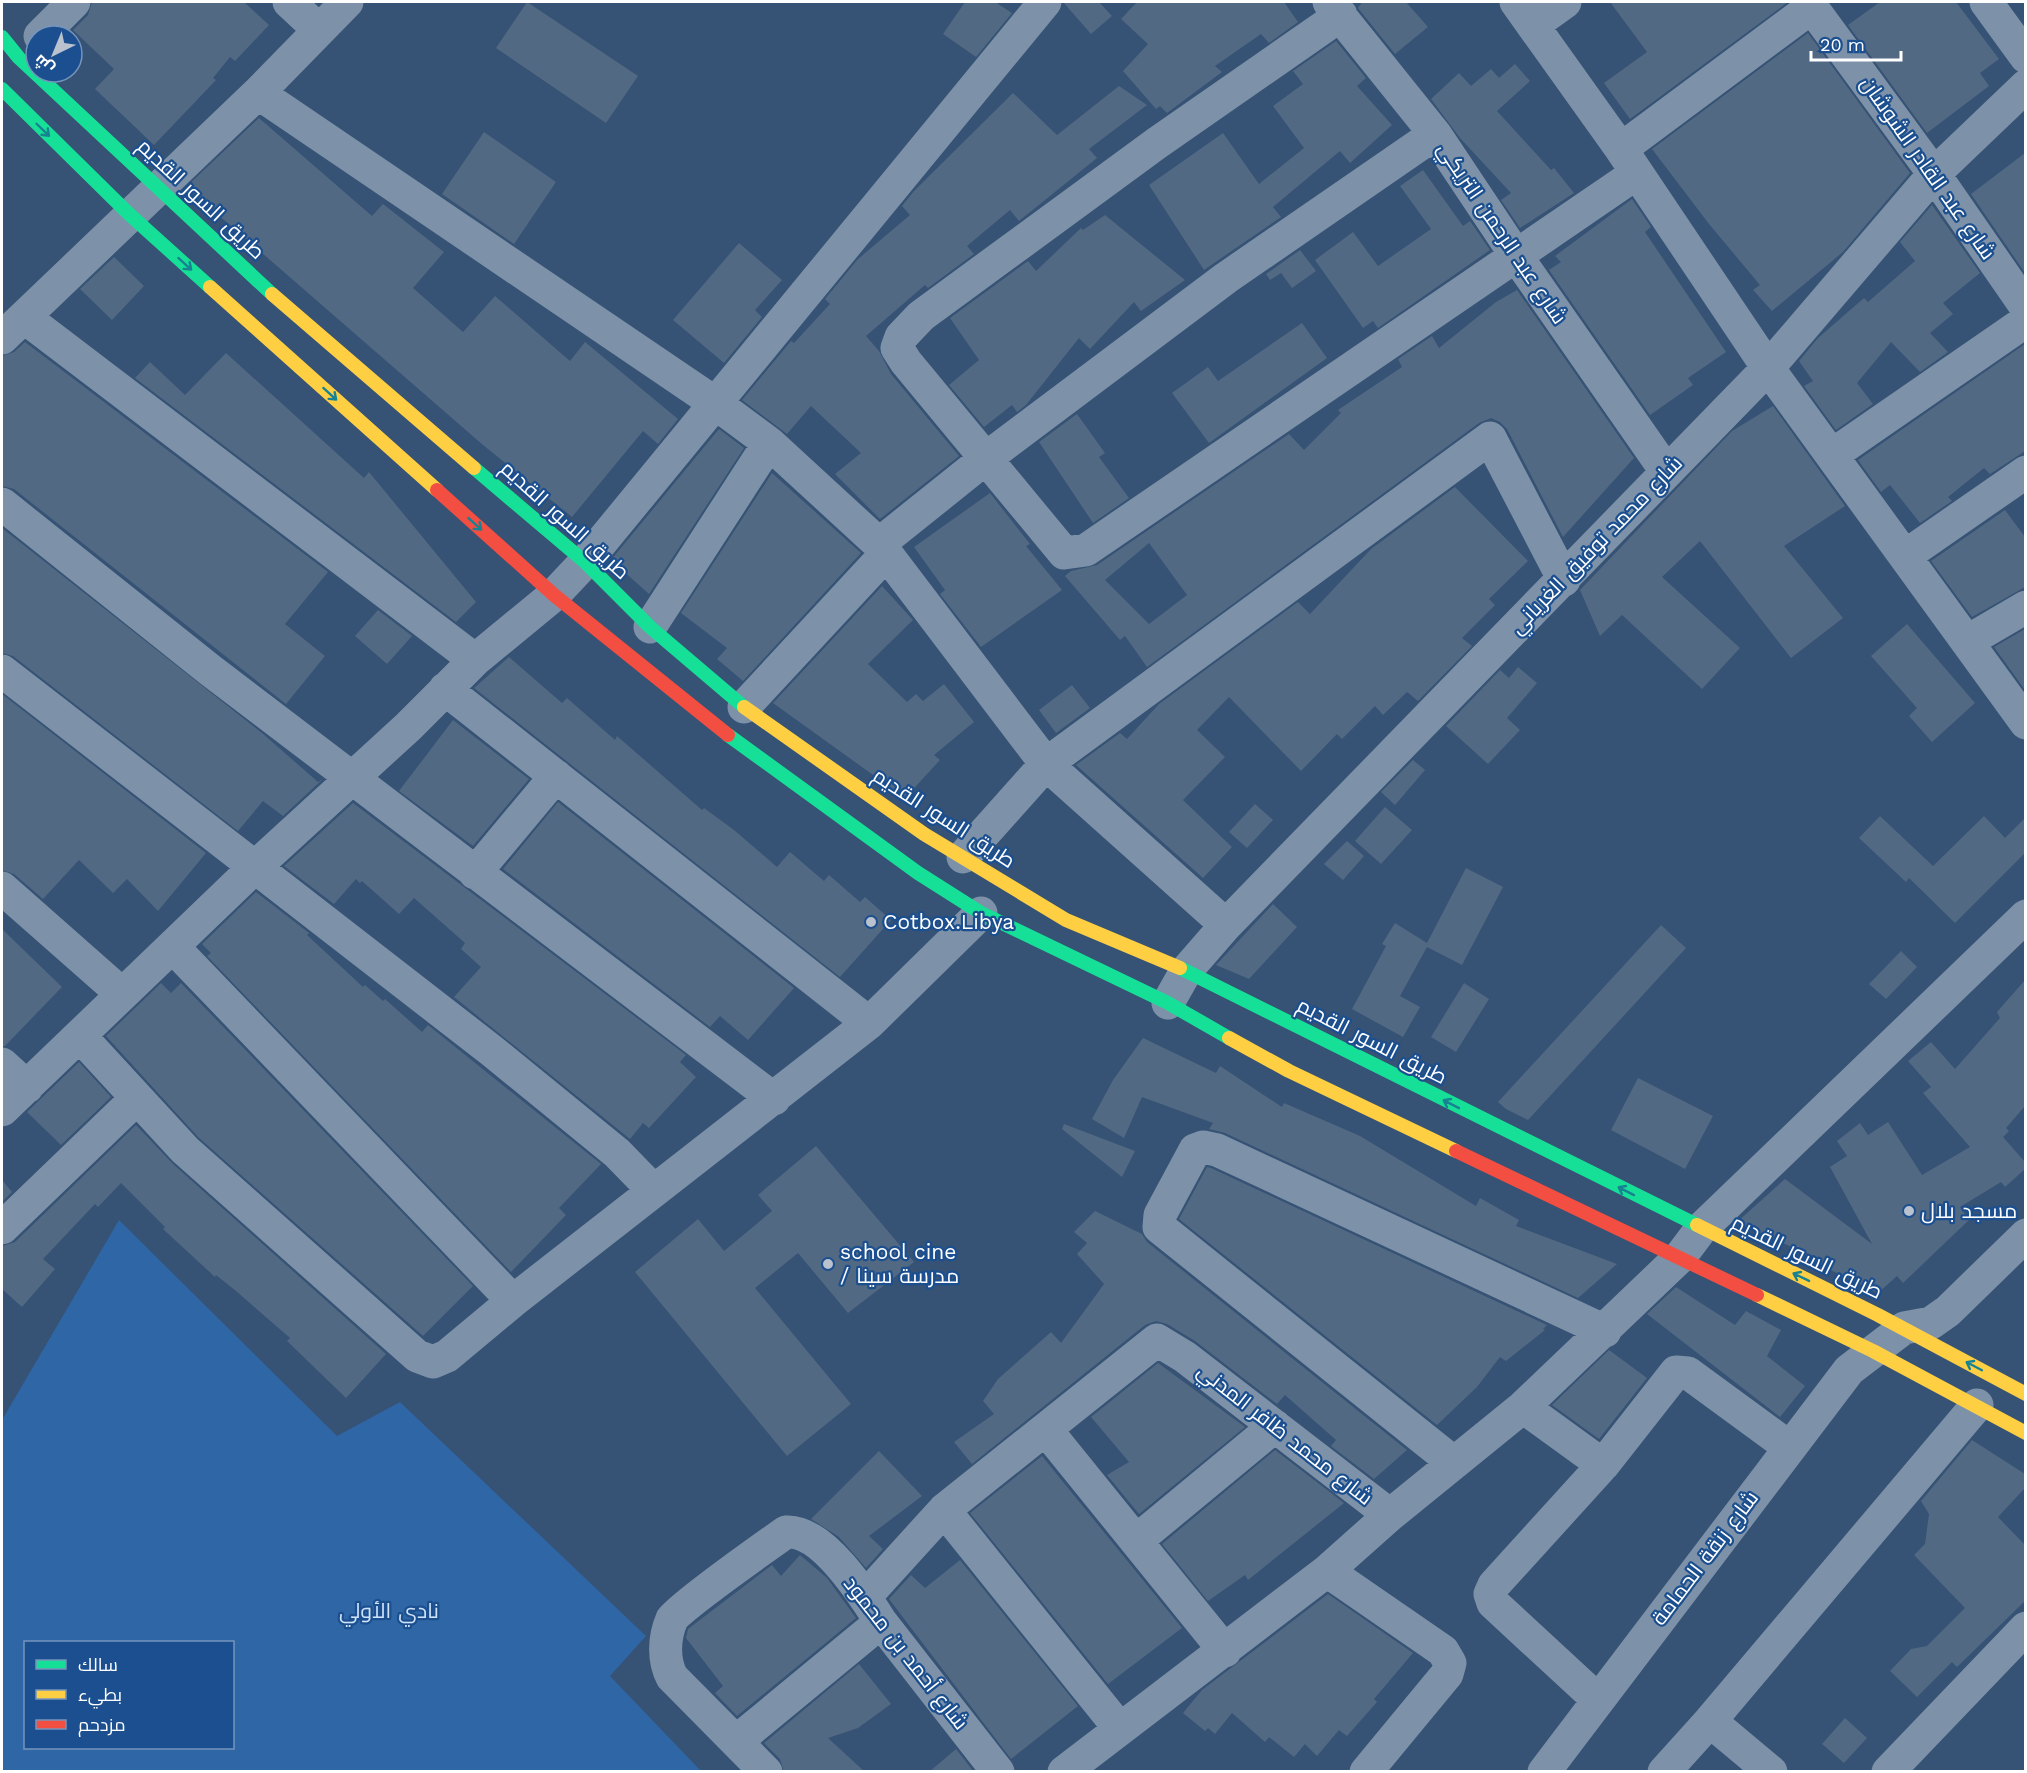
<svg xmlns="http://www.w3.org/2000/svg" width="2027" height="1773" font-family="'Work Sans',Cairo,sans-serif">
  <style>
    .green { fill: #2f66a5; fill-rule: evenodd }
    .building { fill: #526984; fill-rule: evenodd }
    .lines { fill: none; stroke-linecap: round; stroke-linejoin: round }
    .street { stroke: #7d92a8; stroke-width: 33 }
    .fast { stroke: #16e098; stroke-width: 14 }
    .slow { stroke: #ffcf43; stroke-width: 14 }
    .jam { stroke: #f24e42; stroke-width: 14 }
    .oneway { stroke: #198292 }
    .poi-dot { fill: #b9c2ce; stroke: #1b4f8f; stroke-width: 2 }
    .labels { text-anchor: middle; stroke-width: 4.5; stroke-linejoin: round; paint-order: stroke }
    .street-label { font-size: 21px; fill: #fff; stroke: #1b4f8f }
    .poi-label { font-size: 21px; fill: #fff; stroke: #1b4f8f; text-anchor: start }
    .park-label { font-size: 21px; fill: #cfe3fa; stroke: #1b4f8f }
  </style>
  <rect width="100%" height="100%" fill="#365274"/>
  <!-- green -->
  <path class="green" d="M119 1220 337 1436 400 1402 646 1636 610 1676 701 1771H2V1420ZM26 1642H232V1748H26Z"/>
  <!-- building -->
  <path class="building" d="M92 2H244L269 25 235 61 230 57 213 78 216 80 154 145 95 89 114 69 73 30 88 15Z
    M527 2 638 76 606 123 496 48Z
    M965 2H995L1012 13 976 57 943 34Z
    M1063 2H1099L1112 16 1091 34Z
    M1137 2H1284L1298 22 1269 43 1261 34 1215 66 1222 72 1167 113 1160 106 1156 109 1123 71 1148 44 1121 19Z
    M1362 2H1406L1428 27 1395 54 1358 8Z
    M1610 2H1788L1630 119 1604 83 1647 52Z
    M1880 2H1956L1999 59 1980 73 1989 86 1927 133 1848 25Z
    M1808 33 1910 173 1843 252 1772 311 1753 290 1760 285 1709 224 1652 149Z
    M1336 41 1366 78 1357 86 1392 125 1350 163 1340 151 1273 207 1281 217 1204 270 1149 185 1223 133 1259 184 1304 148 1273 106 1303 84 1293 71Z
    M1515 64 1530 81 1497 111 1551 170 1554 168 1574 193 1520 228 1501 200 1511 193 1460 138 1431 99 1459 73 1471 86 1491 69 1499 78Z
    M1119 86 1147 105 1089 149 1097 158 1019 221 1010 210 967 246 974 254 928 288 925 285 866 336 879 351 891 374 959 456 880 519 835 474 861 453 811 406 787 434 742 400 791 341 794 343 830 304 825 299 858 259 910 215 902 206 914 191 1013 93 1057 135Z
    M259 118 372 216 383 204 444 252 413 288 463 332 495 296 570 361 585 342 678 419 658 444 643 431 572 517 483 445 186 187Z
    M484 132 556 182 514 244 442 194Z
    M2025 153V273L1971 194Z
    M1423 170 1463 226 1470 221 1490 250 1378 328 1373 321 1363 328 1315 260 1353 232 1378 266 1431 229 1400 186Z
    M1632 199 1651 227 1645 232 1726 352 1688 378 1693 385 1650 415 1549 270 1561 262 1555 256Z
    M1932 205 1980 273 1943 303 1953 314 1930 333 1948 352 1920 372 1891 342 1857 383 1873 404 1836 430 1804 386 1813 381 1799 361 1818 338 1864 298 1868 302 1915 261 1900 242Z
    M1105 215 1185 280 1141 311 1134 302 1090 349 1079 338 1026 405 1017 412 1012 405 984 427 949 385 979 360 950 318 1028 261 1036 271 1081 228 1083 230Z
    M739 243 782 280 755 310 762 317 724 363 673 320Z
    M1300 250 1316 271 1292 288 1281 273 1270 280 1266 274Z
    M114 257 144 286 112 320 80 289Z
    M1517 290 1634 458 1563 537 1507 429 1500 422 1491 418 1479 423 1147 667 1125 636 1120 640 1065 576 1071 571 1097 565 1289 434 1304 450 1341 413 1338 410 1402 367 1398 359 1432 336 1439 348 1496 302ZM1149 543 1187 595 1149 624 1105 580Z
    M1302 323 1327 358 1209 443 1172 393 1208 367 1218 381Z
    M25 342 328 572 285 624 325 656 286 704 14 489 2 486V356L14 352Z
    M2025 344V451L1990 474 1984 468 1948 497 1952 501 1920 523 1890 485 1881 492 1858 460Z
    M226 353 364 478 369 472 476 602 456 622 135 378 150 362 185 395Z
    M1773 406 1845 506 1784 546 1843 618 1791 658 1700 541 1662 577 1740 648 1702 689 1622 615 1600 636 1580 590 1732 431Z
    M1077 414 1105 453 1099 457 1129 498 1093 523 1039 442Z
    M719 429 744 448 649 594 611 560Z
    M772 473 861 553 743 681 717 659 727 648 681 613Z
    M1455 487 1528 561 1489 599 1495 605 1462 638 1472 646 1418 701 1407 692 1383 715 1375 706 1342 739 1337 734 1301 771 1229 697 1197 730 1225 757 1183 800 1232 847 1203 878 1076 765 1120 733 1127 739 1159 704 1298 602 1310 614 1371 549Z
    M990 493 1030 544 1026 546 1062 590 981 647 940 594 945 590 914 547Z
    M2005 510 2025 537V587L1972 617 1931 561Z
    M2 528 262 733 318 782 323 779 283 816 263 801 238 831 13 656 2 653Z
    M882 586 913 620 868 664 907 702 916 694 923 701 944 684 974 722 934 755 940 760 905 798 773 703Z
    M378 610 412 636 387 664 355 636Z
    M1907 624 1975 703 1932 742 1909 716 1917 708 1871 656Z
    M2025 629V690L1994 647Z
    M509 657 562 703 567 698 615 740 617 736 702 810 704 808 734 830 777 867 790 852 824 881 829 875 860 902 865 897 891 920 840 977 474 688Z
    M1518 667 1537 683 1507 718 1520 730 1488 764 1446 726 1500 670 1509 678Z
    M1072 685 1090 708 1056 733 1039 710Z
    M2 694 206 853 158 911 127 879 113 893 79 860 43 899 14 874 2 870Z
    M453 720 529 779 473 846 399 791Z
    M1413 760 1425 770 1395 805 1381 792Z
    M558 802 794 988 748 1040 720 1016 710 1027 503 869Z
    M353 803 686 1055 680 1062 696 1077 649 1128 643 1123 630 1139 454 997 481 967 461 949 465 943 414 898 399 914 362 881 360 883 356 879 334 904 284 866Z
    M1255 804 1273 820 1247 848 1229 832Z
    M1385 807 1412 830 1381 864 1355 841Z
    M1880 816 1933 866 1984 816 2005 838 2025 818V853L1955 923 1909 878 1906 882 1859 838Z
    M1347 841 1364 856 1343 880 1324 864Z
    M1466 868 1503 887 1462 965 1427 947 1400 996 1420 1007 1403 1037 1352 1009 1386 946 1382 944 1395 923 1427 943Z
    M256 892 309 933 307 935 363 987 365 985 383 1001 385 999 422 1032 428 1025 601 1164 559 1208 566 1215 511 1272 207 956 211 953 202 944Z
    M1273 904 1297 927 1249 979 1216 965Z
    M1661 925 1686 948 1528 1120 1506 1109 1498 1102Z
    M2 929 62 987 5 1046H2Z
    M1901 951 1917 967 1886 999 1869 984Z
    M2025 980V1106L2006 1128 2009 1131 2003 1137 2025 1162V1169L2005 1187 2001 1182 1960 1207 1969 1220 1903 1283 1897 1276 1878 1293 1810 1260 1813 1256 1736 1223 1785 1179 1872 1244 1830 1167 1847 1156 1837 1141 1860 1123 1868 1135 1888 1122 1922 1175 1970 1147 1923 1093 1931 1087 1908 1061 1931 1042 1955 1069 2000 1018 1997 1012Z
    M161 983 171 993 181 983 473 1286 423 1336 198 1137 106 1036Z
    M1464 983 1489 999 1456 1052 1431 1037Z
    M1143 1038 1216 1073 1220 1066 1282 1107 1284 1103 1360 1136 1476 1206 1480 1198 1519 1220 1516 1226 1617 1264 1578 1298 1225 1133 1209 1129 1213 1123 1142 1097 1124 1138 1092 1119 1113 1080Z
    M79 1062 111 1097 61 1145 27 1112Z
    M1638 1078 1713 1116 1685 1169 1611 1130Z
    M1064 1124 1135 1151 1122 1177 1062 1129Z
    M136 1125 173 1164 386 1354 346 1398 287 1341 290 1338 236 1291 216 1275 215 1277 163 1229 165 1227 121 1183 98 1207 95 1204 43 1259 55 1269 22 1307 2 1289V1246L15 1242Z
    M816 1146 914 1262 848 1313 798 1253 755 1288 851 1404 787 1456 635 1272 698 1219 724 1251 772 1211 758 1195Z
    M1207 1167 1211 1168 1547 1325 1543 1329 1545 1330 1506 1361 1500 1357 1477 1387 1437 1425 1179 1219Z
    M2 1180 12 1192 2 1202Z
    M1095 1211 1142 1234 1147 1242 1407 1450 1374 1479 1331 1446 1336 1440 1285 1395 1277 1404 1195 1341 1167 1324 1156 1321 1145 1325 972 1464 954 1442 994 1414 983 1401 998 1379 1051 1332 1061 1343 1104 1284 1077 1254 1087 1243 1074 1232Z
    M1676 1287 1735 1325 1746 1311 1781 1330 1767 1356 1805 1386 1780 1417 1647 1314Z
    M1609 1350 1647 1378 1599 1439 1552 1405Z
    M1158 1363 1245 1427 1139 1514 1107 1475 1129 1462 1091 1417Z
    M1972 1440 2025 1474V1488L1998 1517 2025 1545V1601L1957 1667 1952 1662 1917 1697 1890 1671 1911 1649 1927 1646 1965 1608 1914 1555 1925 1544 1929 1514 1921 1501Z
    M1275 1450 1344 1503 1248 1580 1245 1575 1208 1601 1162 1544Z
    M879 1451 922 1496 869 1536 883 1549 866 1568 839 1537 811 1519Z
    M1042 1456 1182 1628 1108 1684 970 1513Z
    M800 1555 827 1578 856 1618 737 1716 715 1693 723 1686 686 1638 688 1629 772 1565 781 1576Z
    M960 1560 1078 1706 1011 1759 889 1599 911 1575 925 1588Z
    M1328 1594 1413 1653 1374 1699 1377 1702 1347 1736 1339 1730 1317 1756 1305 1744 1294 1757 1269 1737 1265 1742 1232 1713 1215 1734 1208 1728 1205 1731 1183 1713 1202 1690Z
    M859 1664 891 1704 858 1728 828 1738 865 1772H784L780 1759 764 1743Z
    M1845 1718 1867 1738 1844 1763 1822 1744Z
    M956 1749 974 1772H929Z"/>
  <g class="lines">
    <!-- street -->
    <path class="street" d="M289 2 319 30
      M1329 2 1435 134 1517 257 1666 471
      M1516 2 1621 149 1768 368 2026 723
      M1808 2 1934 174 2026 307
      M1986 2 2026 57
      M1341 15 1157 143 921 316 901 337 897 348 906 362 1064 553 1086 550 1637 173
      M1533 25 1565 2
      M40 36 74 2
      M258 93 715 403 769 443 879 544 1046 764 1226 925
      M1621 149 1812 7
      M24 317 475 660
      M2 338 258 93 347 2
      M1832 455 2026 321
      M2 504 210 670 774 1099
      M879 544 985 459 1226 278 1435 134
      M1905 556 2026 472
      M650 627 769 443
      M1968 641 2026 607
      M2 671 492 1051 617 1153 654 1191
      M445 689 869 1023
      M744 707 886 554
      M963 857 1046 764 1490 438 1564 580
      M475 873 556 776
      M2 888 121 993
      M173 947 513 1301
      M1168 1003 1186 971 1226 925 1768 368 1934 174 2026 86
      M80 1036 185 1150 417 1356 433 1362 447 1356 513 1301 869 1023 981 913
      M2 1064 27 1087
      M2 1110 255 867 408 727 475 660 554 595 585 562 1045 2
      M2 1228 136 1099
      M1523 1407 1603 1465
      M1047 1431 1225 1651
      M1454 1463 1159 1227 1160 1215 1195 1150 1203 1147 1217 1150 1605 1331
      M944 1510 1120 1729
      M1136 1541 1275 1426
      M1327 1571 1443 1651 1450 1663 1447 1674 1366 1772
      M865 1597 944 1510 1157 1340 1185 1357 1390 1515
      M1598 1700 1493 1603 1490 1594 1494 1585 1603 1465 1676 1372 1688 1373 1789 1447
      M1710 1721 1771 1772
      M738 1740 881 1622
      M766 1772 672 1677C663 1660 664 1637 672 1619 677 1609 769 1544 786 1532 822 1529 864 1595 881 1622L998 1772
      M1064 1772 1327 1571 1390 1515 1523 1407 1680 1257 1701 1229 2026 916
      M1544 1772 1849 1370 1904 1328 1931 1323 1948 1311 2026 1235
      M1664 1772 1710 1721 1977 1405
      M1888 1772 2026 1628"/>
    <!-- fast -->
    <path class="fast" d="M2 37 19 58 272 294
      M2 89 129 214 210 287
      M474 468 585 562 650 627 744 707
      M728 735 918 873 981 913 1168 1003 1229 1038
      M1180 968 1697 1225"/>
    <!-- slow -->
    <path class="slow" d="M210 287 437 490
      M272 294 474 468
      M744 707 924 834 1066 920 1180 968
      M1229 1038 1289 1071 1456 1151
      M1697 1225 1878 1315 2026 1394
      M1757 1295 1873 1351 2026 1433"/>
    <!-- jam -->
    <path class="jam" d="M437 490 554 595 728 735
      M1456 1151 1757 1295"/>
  </g>
  <!-- one-way arrows -->
  <defs><path id="oneway-shaft" d="M-6 0H5M1.5-3L5.5 0L1.5 3" fill="none" stroke-width="1.6" stroke-linecap="round" stroke-linejoin="round" transform="scale(1.5)"/></defs>
  <g class="oneway">
    <use href="#oneway-shaft" transform="translate(43 130) rotate(44)"/>
    <use href="#oneway-shaft" transform="translate(185 264) rotate(42)"/>
    <use href="#oneway-shaft" transform="translate(330 394) rotate(42)"/>
    <use href="#oneway-shaft" transform="translate(475 524) rotate(42)"/>
    <use href="#oneway-shaft" transform="translate(1451 1104) rotate(-153)"/>
    <use href="#oneway-shaft" transform="translate(1626 1191) rotate(-153)"/>
    <use href="#oneway-shaft" transform="translate(1801 1277) rotate(-154)"/>
    <use href="#oneway-shaft" transform="translate(1974 1366) rotate(-152)"/>
  </g>
  <!-- markers -->
  <g class="poi-dot">
    <circle cx="871" cy="922" r="6"/>
    <circle cx="1909" cy="1211" r="6"/>
    <circle cx="828" cy="1264" r="6"/>
  </g>
  <g class="labels">
    <!-- street labels -->
    <g class="street-label">
      <text transform="translate(1928 168) rotate(55)" y="7">شارع عبد القادر الشوشان</text>
      <text transform="translate(201 199) rotate(43)" y="7">طريق السور القديم</text>
      <text transform="translate(1502 233) rotate(56)" y="7">شارع عبد الرحمن التريكي</text>
      <text transform="translate(565 520) rotate(42)" y="7">طريق السور القديم</text>
      <text transform="translate(1596 545) rotate(-46)" y="7">شارع محمد توفيق الغرياني</text>
      <text transform="translate(944 818) rotate(33)" y="7">طريق السور القديم</text>
      <text transform="translate(1372 1041) rotate(27)" y="7">طريق السور القديم</text>
      <text transform="translate(1807 1257) rotate(26)" y="7">طريق السور القديم</text>
      <text transform="translate(1285 1434) rotate(38)" y="7">شارع محمد ظافر المدني</text>
      <text transform="translate(1705 1558) rotate(-53)" y="7">شارع زنقة الحمامة</text>
      <text transform="translate(906 1653) rotate(52)" y="7">شارع أحمد بن محمود</text>
    </g>
    <!-- poi labels -->
    <g class="poi-label">
      <text x="883" y="929">Cotbox.Libya</text>
      <text x="1921" y="1218">مسجد بلال</text>
      <text x="840" y="1259">school cine<tspan x="840" dy="24">/ مدرسة سينا</tspan></text>
    </g>
    <!-- park labels -->
    <g class="park-label">
      <text x="389" y="1618">نادي الأولي</text>
    </g>
  </g>
  <!-- border -->
  <rect width="2027" height="1773" fill="none" stroke="#ffffff" stroke-width="6"/>
  <!-- legend -->
  <rect x="24" y="1641" width="210" height="108" fill="#1b4f8f" stroke="#7695bc" stroke-width="1.5"/>
  <rect x="36" y="1660" width="30" height="9" fill="#16e098" stroke="#7695bc" stroke-width="1.5"/>
  <text x="78" y="1671" font-size="18" fill="#ffffff">سالك</text>
  <rect x="36" y="1690" width="30" height="9" fill="#ffcf43" stroke="#7695bc" stroke-width="1.5"/>
  <text x="78" y="1701" font-size="18" fill="#ffffff">بطيء</text>
  <rect x="36" y="1720" width="30" height="9" fill="#f24e42" stroke="#7695bc" stroke-width="1.5"/>
  <text x="78" y="1731" font-size="18" fill="#ffffff">مزدحم</text>
  <!-- north arrow -->
  <g transform="translate(54 54) rotate(223)"><circle r="28" fill="#1b4f8f" stroke="#7695bc" stroke-width="1.5"/>
  <path d="M0-4.5L10 22L0 15L-10 22Z" fill="#b9c2ce"/>
  <text y="-9" font-size="16" font-weight="bold" text-anchor="middle" fill="#ffffff">ش</text>
  </g>
  <!-- scale -->
  <path d="M1811 51v9h90v-9" fill="none" stroke="#ffffff" stroke-width="3"/>
  <text x="1820" y="51" font-size="18" fill="#ffffff" stroke="#1b4f8f" stroke-width="4.5" paint-order="stroke">20 m</text>
</svg>
